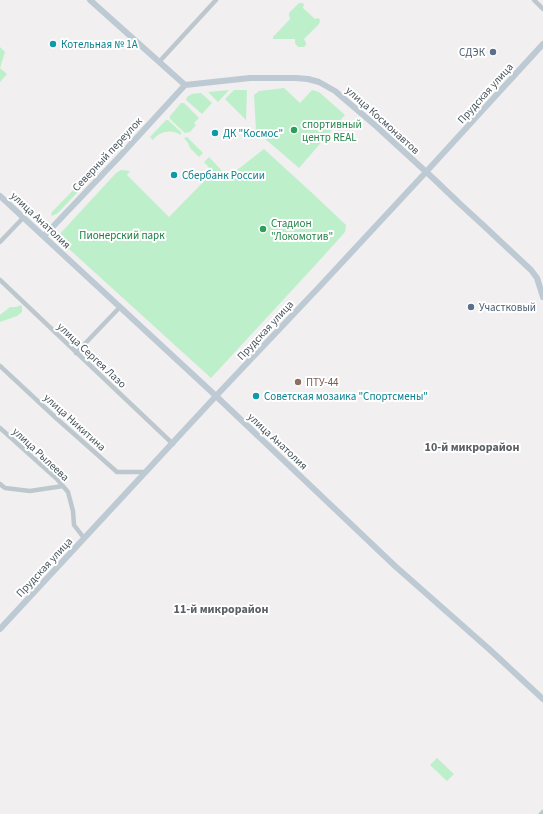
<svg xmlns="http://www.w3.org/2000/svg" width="543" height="814" font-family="'Source Sans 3',sans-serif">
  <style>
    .green { fill: #beefcb }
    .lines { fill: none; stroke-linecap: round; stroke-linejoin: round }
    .street { stroke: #bdc8ce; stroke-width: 4.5 }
    .secondary { stroke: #bdcad3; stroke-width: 6 }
    .culture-dot { fill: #0f9aa8; stroke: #fff; stroke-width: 1.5 }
    .service-dot { fill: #5c6f8a; stroke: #fff; stroke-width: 1.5 }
    .leisure-dot { fill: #2e9e5b; stroke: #fff; stroke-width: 1.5 }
    .education-dot { fill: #8d6e63; stroke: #fff; stroke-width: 1.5 }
    .labels { text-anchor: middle; stroke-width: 4; stroke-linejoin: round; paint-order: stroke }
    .culture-label { font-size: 11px; fill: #0d838f; stroke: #fff; text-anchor: start }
    .service-label { font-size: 11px; fill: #4e5e75; stroke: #fff; text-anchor: end }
    .street-label { font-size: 11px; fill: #47555c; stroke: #fff }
    .leisure-label { font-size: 11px; fill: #27864d; stroke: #fff; text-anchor: start }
    .park-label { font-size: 11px; fill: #187d3f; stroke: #fff }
    .education-label { font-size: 11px; fill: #785e54; stroke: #fff; text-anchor: start }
    .neighbourhood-label { font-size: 12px; font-weight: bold; fill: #5b6064; stroke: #fff }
  </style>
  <rect width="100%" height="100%" fill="#f1efef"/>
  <!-- green -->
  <path class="green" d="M299 3H302L304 4 303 8 315 19 319 18 320 21 319 24 304 39 306 43V45L304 47H298L295 43V39H273V37L290 19 289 15V13Z
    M0 47 5 52 0 68 7 74 0 82Z
    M284 88 300 103 312 90 319 92 345 115 299 168 256 131 254 95 259 91Z
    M229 90 218 102 208 92Z
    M234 90H247L246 120 225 99Z
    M201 93 212 103 202 114 186 100 187 97 192 94Z
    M181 103H184L199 118 194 123 196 125 190 132 185 133 170 119V116Z
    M166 120H168L181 132V135C171 129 160 131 153 140L150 137Z
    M187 137 203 153 199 157 190 148 188 143 184 138Z
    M264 149 311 192 346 225 345 232 319 261 211 378 58 239V236L116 173 121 170 130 171 127 175 169 217 213 172 204 162 209 157 225 174H232Z
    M104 158H106L107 160 104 164 58 213 52 216 51 214 52 212Z
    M21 305 22 307V312L17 316 0 322V315L10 307H16Z
    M437 758 454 774 447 781 430 765Z"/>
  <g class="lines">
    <!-- street -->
    <path class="street" d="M534 0 543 9
      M159 62 216 0
      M0 242 23 218
      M0 280 173 444
      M76 353 120 307
      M0 366 56 418 117 472H146
      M0 428 57 479 68 492 73 511 74 525 84 538
      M0 484 5 488 30 491 63 486
      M541 814 543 812"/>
    <!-- secondary -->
    <path class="secondary" d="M90 0 185 85 250 78H296L308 79 319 82 335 91 376 126 435 180 459 203 483 225 531 270 537 278 543 297
      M0 196 216 396 395 566 489 649 543 699
      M44 236 120 156 185 85
      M0 629 216 396 322 284 426 172 543 44"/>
  </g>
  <!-- markers -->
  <g class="culture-dot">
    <circle cx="53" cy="44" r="4"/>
    <circle cx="215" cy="133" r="4"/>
    <circle cx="174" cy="175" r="4"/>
    <circle cx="256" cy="396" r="4"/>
  </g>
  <g class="service-dot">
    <circle cx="493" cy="52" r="4"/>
    <circle cx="471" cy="307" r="4"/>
  </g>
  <g class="leisure-dot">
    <circle cx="294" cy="130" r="4"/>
    <circle cx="263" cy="229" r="4"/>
  </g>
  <circle class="education-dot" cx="298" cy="382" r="4"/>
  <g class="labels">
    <!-- culture labels -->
    <g class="culture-label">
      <text x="61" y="48">Котельная № 1А</text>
      <text x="223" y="137">ДК "Космос"</text>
      <text x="182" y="179">Сбербанк России</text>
      <text x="264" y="400">Советская мозаика "Спортсмены"</text>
    </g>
    <!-- service labels -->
    <g class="service-label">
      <text x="485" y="56">СДЭК</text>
      <text x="479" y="311" text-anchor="start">Участковый</text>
    </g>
    <!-- street labels -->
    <g class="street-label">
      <text transform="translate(485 93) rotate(-48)" y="4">Прудская улица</text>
      <text transform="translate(383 120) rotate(42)" y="4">улица Космонавтов</text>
      <text transform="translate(107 154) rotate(-47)" y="4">Северный переулок</text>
      <text transform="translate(41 220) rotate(43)" y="4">улица Анатолия</text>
      <text transform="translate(265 330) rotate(-47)" y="4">Прудская улица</text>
      <text transform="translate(92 355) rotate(43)" y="4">улица Сергея Лазо</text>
      <text transform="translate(75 422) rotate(42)" y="4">улица Никитина</text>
      <text transform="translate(278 441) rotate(43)" y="4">улица Анатолия</text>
      <text transform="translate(41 454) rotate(43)" y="4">улица Рылеева</text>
      <text transform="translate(44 567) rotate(-47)" y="4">Прудская улица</text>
    </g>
    <!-- leisure labels -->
    <g class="leisure-label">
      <text x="302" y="128">спортивный<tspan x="302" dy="13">центр REAL</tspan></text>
      <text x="271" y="227">Стадион<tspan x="271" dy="13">"Локомотив"</tspan></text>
    </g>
    <!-- park labels -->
    <g class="park-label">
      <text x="122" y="239">Пионерский парк</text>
    </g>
    <!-- education labels -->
    <g class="education-label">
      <text x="306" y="386">ПТУ-44</text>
    </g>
    <!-- neighbourhood labels -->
    <g class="neighbourhood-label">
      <text x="472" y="451">10-й микрорайон</text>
      <text x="221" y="613">11-й микрорайон</text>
    </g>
  </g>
</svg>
